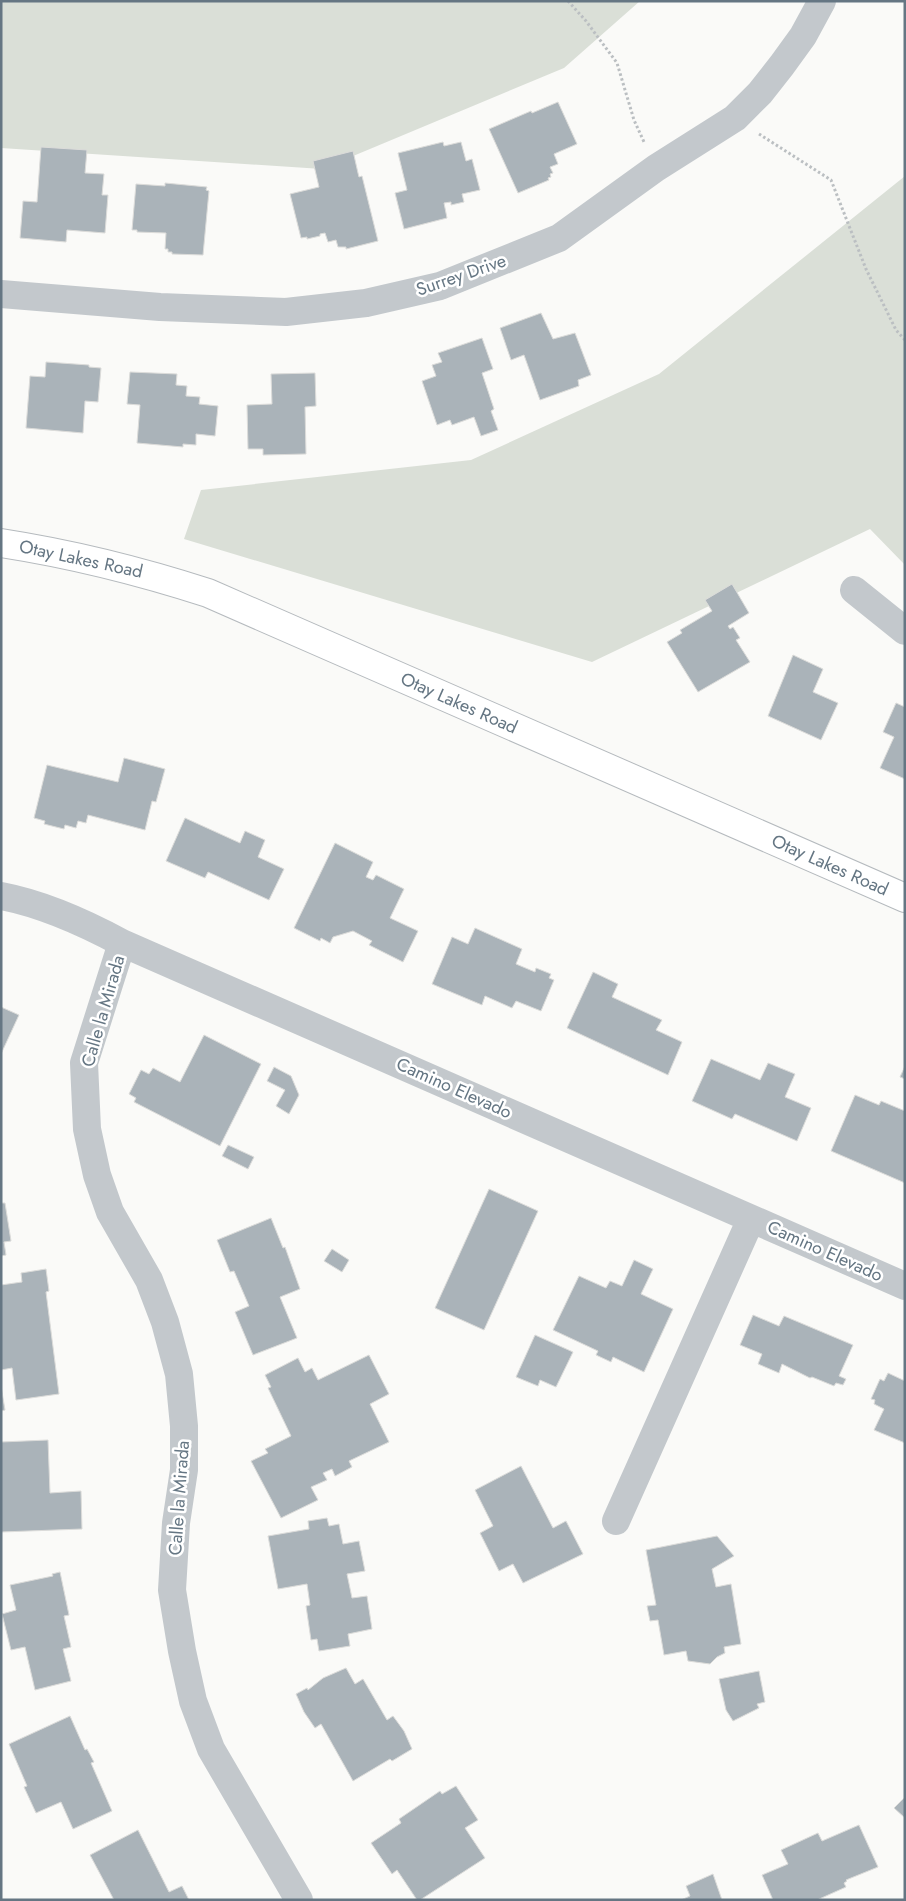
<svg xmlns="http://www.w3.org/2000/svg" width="906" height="1901" font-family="Jost,sans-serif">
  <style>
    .green { fill: #dadfd7 }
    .building { fill: #aab3b9; stroke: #dcdcda }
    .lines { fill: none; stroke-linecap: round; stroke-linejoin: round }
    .major-casing { stroke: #b5babe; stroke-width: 30 }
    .path { stroke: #bbbfc2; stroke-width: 3; stroke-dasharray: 2.5 2.5; stroke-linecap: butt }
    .minor { stroke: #c3c8cc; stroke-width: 28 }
    .major { stroke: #fff; stroke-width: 28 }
    .labels { text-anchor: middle; stroke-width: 5; stroke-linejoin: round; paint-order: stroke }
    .street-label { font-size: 18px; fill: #657683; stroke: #fff }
  </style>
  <rect width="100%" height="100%" fill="#fafaf8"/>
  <!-- green -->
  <path class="green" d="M1 1H640L564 68 322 169 1 148Z
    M905 176V565L870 529 592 662 184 539 201 490 471 460 659 374Z"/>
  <!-- building -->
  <path class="building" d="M558 102 577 144 554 154 558 164 550 167 553 173 550 174 551 177 548 178 549 180 518 193 489 129 531 111 532 113Z
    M443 142 444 146 461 142 466 161 472 159 480 190 462 194 464 202 451 205V202L444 203 447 218 404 229 395 193 407 190 398 153Z
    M41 147 87 150 85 173 104 174 102 195H108L105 233 67 230 66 242 20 238 23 201 37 202Z
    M353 151 358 173 359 177 362 176 378 241 346 249V247H338L336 240 328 242 325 233 320 234V236L307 239V237L301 238 290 194 319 187 313 161Z
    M165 183 207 187 206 190 209 191 203 255 172 254V252H168V249H165L166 233 137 232V230H132L136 184 165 186Z
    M541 313 553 339 575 333 591 375 578 380 579 386 540 400 524 355 511 360 500 328Z
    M482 338 493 369 482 373 494 409 491 411 498 430 481 436 474 417 452 425 450 420 437 425 422 381 436 376 432 365 442 362 438 353Z
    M46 362 89 365V367L101 368 98 402 85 401 83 433 26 428 30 376 45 377Z
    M130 372 177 374 176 385 187 386 186 396 200 397 199 404 218 406 215 436 196 434V445L183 444V447L137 443 140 405 127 404Z
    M315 373 316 406 305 407 306 454 263 455V449H248L247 405 272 404 271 374Z
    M732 584 749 613 728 626 730 629 733 627 740 638 736 640 750 662 698 692 667 642 682 633 680 630 712 611 705 600Z
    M793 655 823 669 813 692 838 703 821 740 768 716Z
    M896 703 905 707V779L880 768 894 737 883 732Z
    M124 758 165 769 156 802 152 801 145 830 88 815 86 823 78 821 76 828 65 825 64 829 44 824 45 821 34 818 47 765 118 782Z
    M185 818 240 843 245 831 265 840 258 857 284 869 269 900 208 872 205 878 166 861Z
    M335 843 373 862 366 877 373 880 376 875 404 889 390 918 418 931 403 962 369 945 372 941 353 931 333 937 330 943 321 938 320 941 294 928Z
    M475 928 522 949 516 964 535 972 536 968 551 974 549 978 554 980 541 1011 516 1001 512 1008 485 996 482 1005 432 984 452 937 468 944Z
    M593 972 618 984 612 997 662 1020 656 1030 682 1042 668 1075 567 1028Z
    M1 1007 19 1015 1 1054Z
    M204 1035 261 1064 220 1146 134 1102 136 1098 129 1094 141 1070 149 1074 153 1068 180 1082Z
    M711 1059 760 1080 768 1063 795 1074 785 1097 811 1108 797 1141 735 1114 732 1119 692 1101Z
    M905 1066V1079L900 1077Z
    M274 1067 291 1076 299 1095 289 1114 276 1106 285 1090 267 1081Z
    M855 1095 879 1105 881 1101 905 1111V1183L831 1151Z
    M228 1145 254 1157 248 1169 222 1156Z
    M489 1189 538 1211 484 1330 435 1308Z
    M1 1203H5L11 1241 4 1242 6 1255 1 1256Z
    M271 1218 283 1248 285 1247 300 1289 280 1297 297 1338 253 1355 235 1312 249 1306 234 1271 230 1272 217 1240Z
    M332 1249 349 1260 342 1272 324 1261Z
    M634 1260 653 1269 641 1294 673 1309 644 1372 613 1357 611 1362 596 1355 598 1351 553 1330 579 1276 606 1288 610 1281 622 1286Z
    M46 1269 49 1291 46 1292 59 1394 16 1400 12 1368 1 1370V1285L22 1282 21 1273Z
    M753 1315 779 1326 784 1316 853 1345 839 1376 846 1379 843 1385 836 1383 834 1386 812 1377 810 1378 782 1364 779 1373 758 1364 762 1354 740 1345Z
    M535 1335 573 1352 556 1387 540 1380 538 1386 516 1377Z
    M369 1355 389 1394 370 1404 389 1442 349 1461 352 1467 335 1476 332 1469 323 1473 327 1480 311 1487 318 1500 281 1518 251 1461 268 1453 265 1449 291 1436 268 1388 271 1387 265 1375 298 1358 305 1372 312 1368 318 1380Z
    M888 1373 905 1381V1443L874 1430 884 1409 874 1404 875 1400 871 1399 880 1379 884 1381Z
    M1 1386 5 1410 1 1411Z
    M48 1440 50 1493 81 1491 82 1529 1 1532V1442Z
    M521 1466 553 1528 566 1521 583 1554 523 1583 513 1564 499 1571 480 1533 493 1526 475 1490Z
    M327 1518 329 1526 339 1524 343 1544 359 1541 365 1571 347 1574 352 1598 367 1596 372 1629 348 1634 350 1646 319 1651 317 1639 311 1640 306 1606 310 1605 307 1584 278 1589 268 1536 309 1529 308 1521Z
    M717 1536 734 1556 712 1569 716 1587 731 1584 741 1644 724 1647 725 1653 717 1657 710 1664 688 1661 686 1651 664 1655 658 1620 650 1621 647 1606 656 1605 646 1550Z
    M60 1572 69 1615 64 1616 71 1647 63 1649 71 1681 35 1690 25 1647 11 1650 2 1614 16 1610 10 1585 53 1576 52 1574Z
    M346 1668 355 1684 363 1679 387 1720 393 1716 404 1731 412 1749 392 1761 390 1759 353 1781 321 1724 315 1728 304 1712 296 1694 307 1688 308 1690 323 1678Z
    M759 1671 765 1702 757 1704 759 1708 733 1721 726 1710 719 1679Z
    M70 1716 85 1750 87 1749 94 1762 91 1763 112 1811 73 1829 61 1802 36 1813 24 1787 27 1786 9 1744Z
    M456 1786 478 1820 465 1828 485 1858 420 1900H417L397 1870 392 1874 371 1843 401 1823 399 1819 440 1791 442 1794Z
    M905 1797V1818L894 1808Z
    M859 1825 878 1867 846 1880 847 1881 844 1883 846 1887 817 1900H773L762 1875 788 1864 781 1850 818 1833 822 1841Z
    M138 1830 169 1892 182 1886 189 1900H114L90 1855Z
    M713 1874 722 1900H681L690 1896 686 1886Z"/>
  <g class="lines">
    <defs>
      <path id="major" d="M1 543C72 554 140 571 208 593L905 898"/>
    </defs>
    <!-- major casing -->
    <use href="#major" class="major-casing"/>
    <!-- path -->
    <path class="path" d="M568 1 586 21 617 63 634 120 644 142
      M759 134 831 180 866 269 896 330 905 340"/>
    <!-- minor -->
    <path class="minor" d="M1 294 160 307 286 312 366 303 440 286 559 238 656 168 735 118 760 93 782 65 803 36 822 1
      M854 590 905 631
      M1 896C43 904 85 923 122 943L905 1286
      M122 943 84 1063 87 1129 97 1175 110 1212 149 1280 165 1322 179 1374 184 1426V1470L176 1523 172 1590 182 1651 193 1701 211 1749 299 1900
      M616 1521 751 1219"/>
    <!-- major -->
    <use href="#major" class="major"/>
  </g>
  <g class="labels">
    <!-- street labels -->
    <g class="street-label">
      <text transform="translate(461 275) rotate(-19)" y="6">Surrey Drive</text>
      <text transform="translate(81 559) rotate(12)" y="6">Otay Lakes Road</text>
      <text transform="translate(459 703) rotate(24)" y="6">Otay Lakes Road</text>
      <text transform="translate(830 865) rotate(24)" y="6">Otay Lakes Road</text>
      <text transform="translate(103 1011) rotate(-74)" y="6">Calle la Mirada</text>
      <text transform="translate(454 1088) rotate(24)" y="6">Camino Elevado</text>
      <text transform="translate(825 1251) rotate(24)" y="6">Camino Elevado</text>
      <text transform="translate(179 1498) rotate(-86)" y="6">Calle la Mirada</text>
    </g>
  </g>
  <!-- border -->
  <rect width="906" height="1901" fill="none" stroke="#657683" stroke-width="5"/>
</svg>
